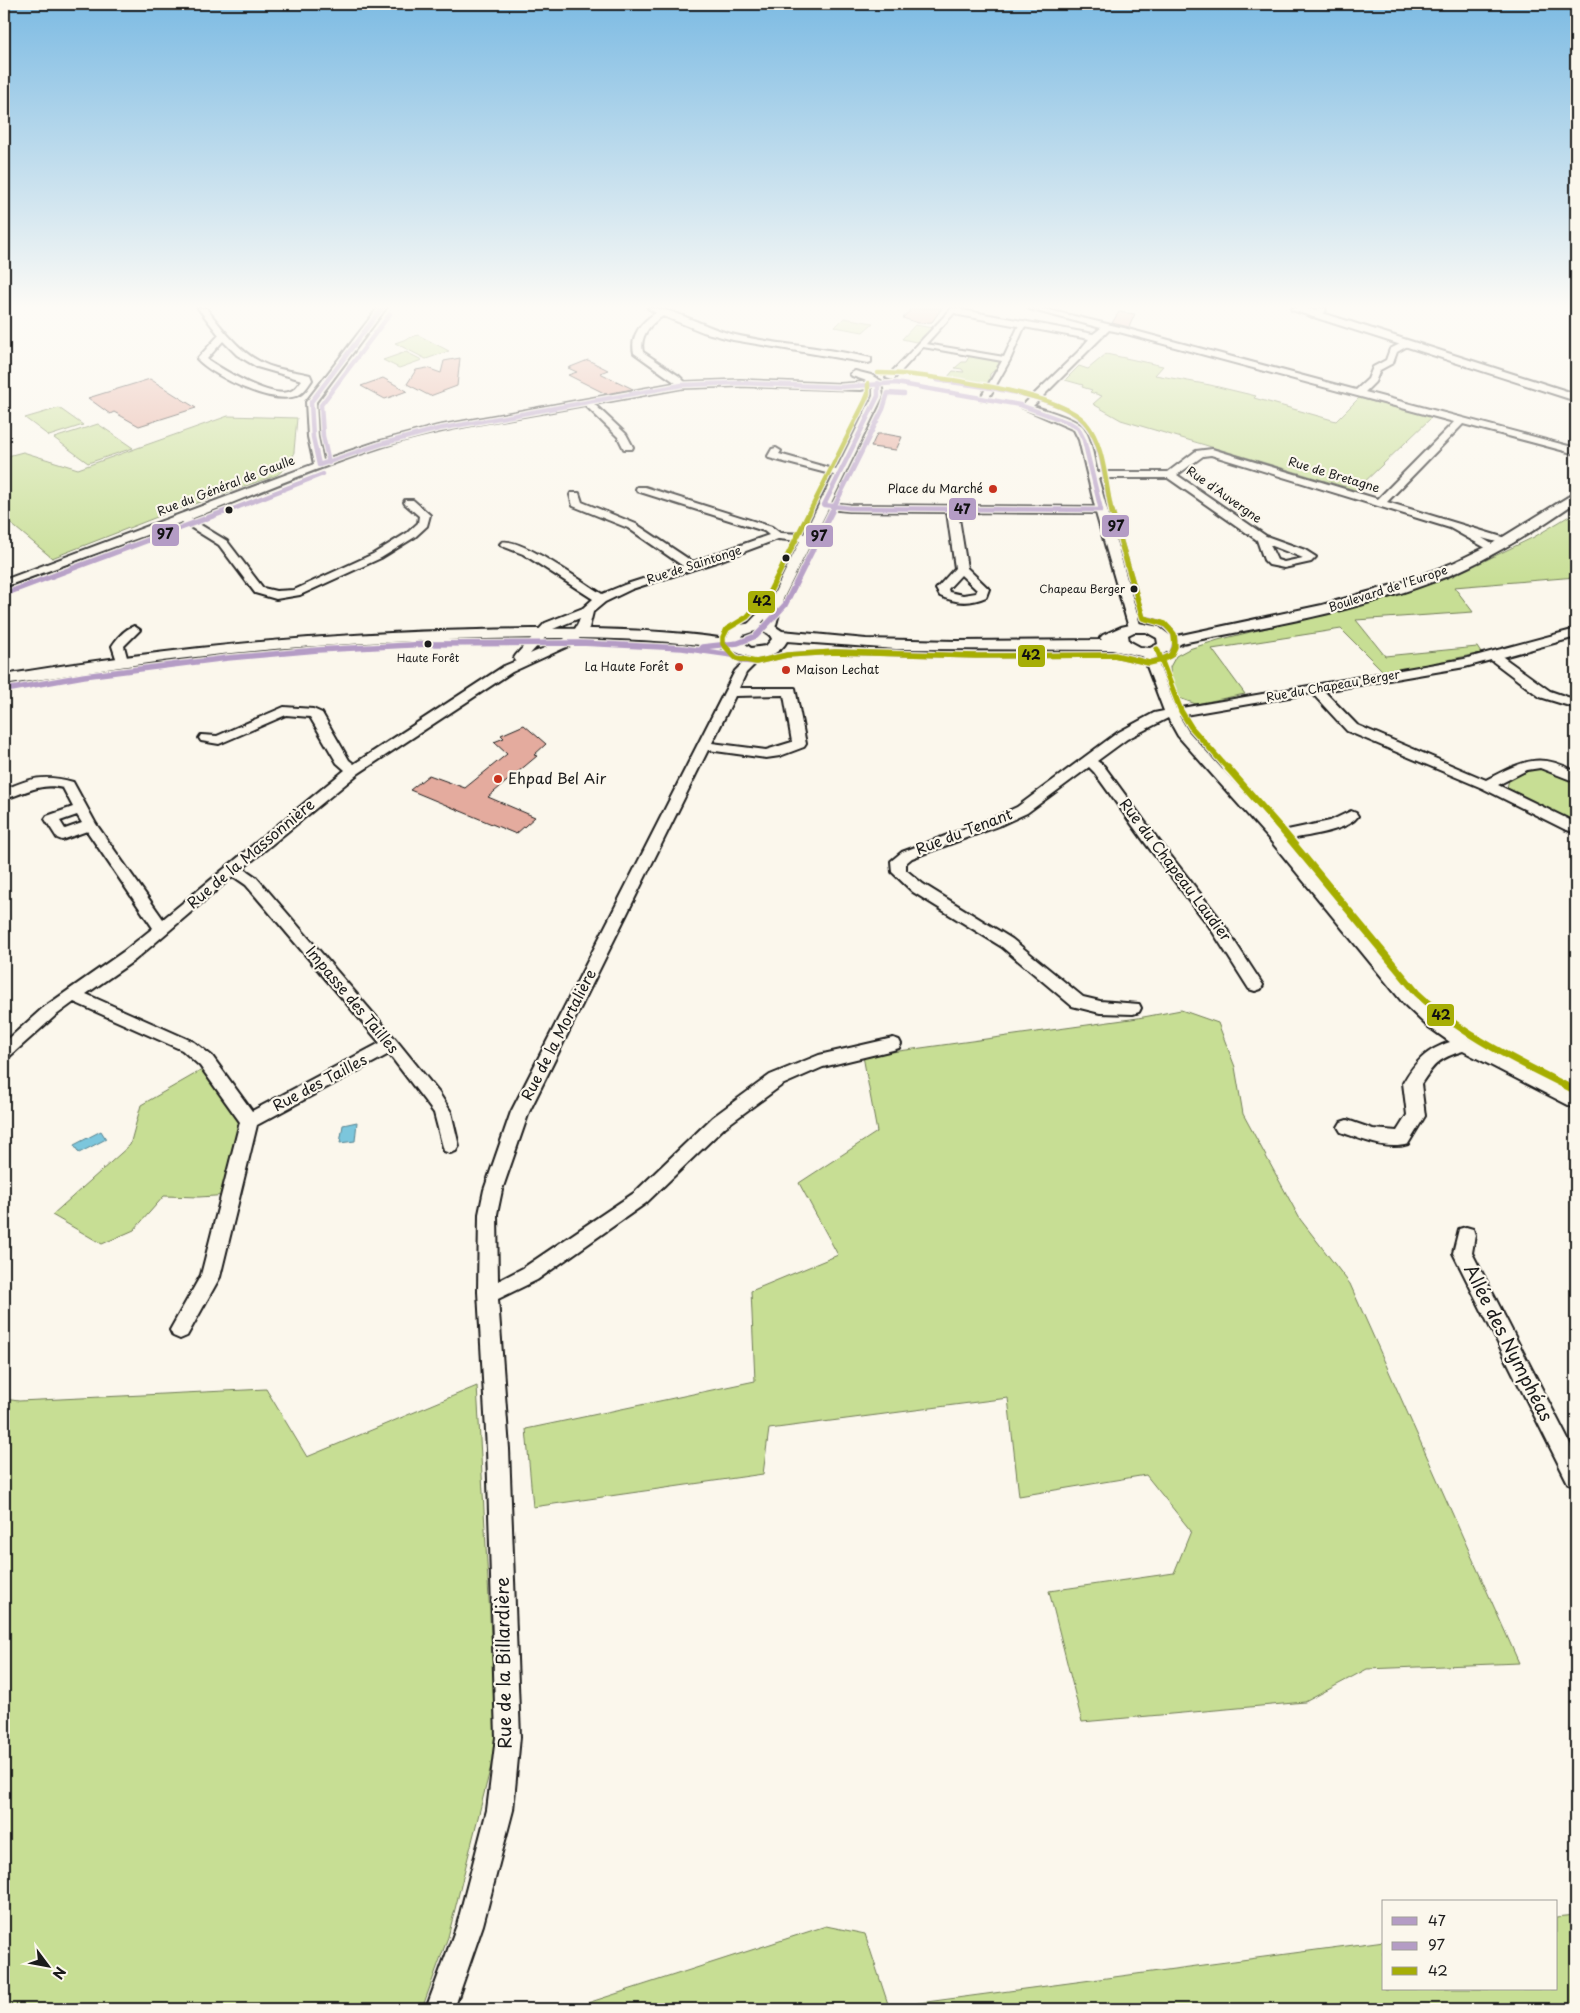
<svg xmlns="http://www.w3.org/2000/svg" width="1580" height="2013" font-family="'Playpen Sans',sans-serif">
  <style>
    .green { fill: #c7de94; stroke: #727d58 }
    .water { fill: #7cc6dc; stroke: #56828f }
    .building { fill: #e4ab9e; stroke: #1c1c1c }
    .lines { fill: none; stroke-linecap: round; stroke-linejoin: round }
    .pedestrian-casing { stroke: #1c1c1c; stroke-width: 4 }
    .minor-casing { stroke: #1c1c1c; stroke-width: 4 }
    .tertiary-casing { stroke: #1c1c1c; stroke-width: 4 }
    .pedestrian { fill: #fbf7ec; fill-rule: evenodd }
    .minor { fill: #fbf7ec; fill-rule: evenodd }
    .tertiary { fill: #fbf7ec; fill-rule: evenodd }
    .bus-1-casing { stroke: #fbf7ec; stroke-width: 7 }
    .bus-2-far1-casing { stroke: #fbf7ec; stroke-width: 7 }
    .bus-2-casing { stroke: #fbf7ec; stroke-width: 8 }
    .bus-3-far2-casing { stroke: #fbf7ec; stroke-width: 7 }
    .bus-3-far1-casing { stroke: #fbf7ec; stroke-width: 8 }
    .bus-3-casing { stroke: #fbf7ec; stroke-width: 11 }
    .bus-1 { stroke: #b49cc5; stroke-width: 4.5 }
    .bus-2-far1 { stroke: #b49cc5; stroke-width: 4.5 }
    .bus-2 { stroke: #b49cc5; stroke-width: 5.5 }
    .bus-3-far2 { stroke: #a6ae06; stroke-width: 4.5 }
    .bus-3-far1 { stroke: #a6ae06; stroke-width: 5.5 }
    .bus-3 { stroke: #a6ae06; stroke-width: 7 }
    .poi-dot { fill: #c8321e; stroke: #fbf7ec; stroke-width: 2 }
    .bus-dot { fill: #1c1c1c; stroke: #fbf7ec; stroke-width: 2 }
    .labels { text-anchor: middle; stroke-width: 4.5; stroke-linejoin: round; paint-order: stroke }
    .far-bus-label { font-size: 11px; fill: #1c1c1c; stroke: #fbf7ec; text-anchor: end }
    .far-street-label { font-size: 12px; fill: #1c1c1c; stroke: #fbf7ec }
    .far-poi-label { font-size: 12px; fill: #1c1c1c; stroke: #fbf7ec; text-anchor: end }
    .poi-label { font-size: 15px; fill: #1c1c1c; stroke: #fbf7ec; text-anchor: start }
    .street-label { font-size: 15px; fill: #1c1c1c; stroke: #fbf7ec }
    .near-street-label { font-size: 18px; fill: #1c1c1c; stroke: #fbf7ec }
    .line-badge { stroke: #fbf7ec; stroke-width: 2 }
    .pale-badge-label { font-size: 14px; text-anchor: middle; font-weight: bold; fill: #111 }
  </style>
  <rect width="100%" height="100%" fill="#fbf7ec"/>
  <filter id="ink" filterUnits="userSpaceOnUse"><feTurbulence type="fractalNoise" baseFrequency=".02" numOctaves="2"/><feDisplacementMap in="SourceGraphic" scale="10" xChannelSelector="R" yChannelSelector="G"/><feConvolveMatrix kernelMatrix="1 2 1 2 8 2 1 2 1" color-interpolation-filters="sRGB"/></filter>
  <g filter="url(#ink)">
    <!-- green -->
    <path class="green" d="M844 318 873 323 863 332 835 327Z
      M915 325 933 328 916 342 902 339Z
      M418 335 449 351 426 359 395 343Z
      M406 352 422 360 399 368 383 360Z
      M1106 354 1163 366 1155 375 1210 385 1256 396 1254 398 1336 421 1359 398 1432 417 1356 490 1121 420 1093 404 1102 396 1090 392 1092 390 1082 387 1083 385 1065 380 1079 366 1088 369Z
      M970 355 1002 361 1001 365 990 374 989 383 985 389 948 383 951 379 947 378 953 371 964 372 962 369 955 368 962 362H966Z
      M59 408 83 425 49 436 25 418Z
      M228 416 297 418 293 462 277 475 157 517 52 558 4 518V457L23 452 78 469Z
      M98 424 133 448 88 463 54 438Z
      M1576 512V577L1454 587 1473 612 1356 620 1385 656 1477 647 1481 653 1385 673 1341 629 1212 649 1245 694 1196 704 1179 698 1171 684 1170 667 1176 656 1189 649 1218 640 1392 597 1453 576 1534 537Z
      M1536 766 1556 771 1576 783V825L1563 821 1511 792 1507 787 1509 780Z
      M1181 1010 1218 1023 1235 1067 1243 1114 1300 1219 1350 1284 1519 1663 1367 1669 1305 1702 1082 1722 1049 1591 1174 1573 1191 1531 1146 1475 1019 1496 1008 1398 769 1429 763 1474 533 1507 526 1429 755 1381 751 1291 838 1255 799 1183 877 1132 863 1056 1138 1018Z
      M209 1066 249 1121 230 1195 199 1197 164 1196 134 1230 102 1244 52 1215 130 1145 141 1105Z
      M477 1386 497 1742 448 1937 422 2009H4V1399L19 1401 266 1389 307 1457Z
      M1576 1915V2009H569L826 1926 865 1934 889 2007 1384 1941V1989H1556V1917Z"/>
    <!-- water -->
    <path class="water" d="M357 1122 355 1141 340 1143 343 1125Z
      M101 1131 106 1139 79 1153 74 1145Z"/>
    <!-- building -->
    <path class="building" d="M912 308H942L932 322 918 323 903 318Z
      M1119 312 1135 314 1129 327 1112 323Z
      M460 358 457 386 430 396 407 384 416 370 427 368 441 373 444 361Z
      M588 360 608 370 600 373 633 389 606 394 568 375 577 372 568 368Z
      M383 378 407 391 385 399 361 386Z
      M150 379 196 408 139 426 114 412 110 414 88 398Z
      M877 434H885L902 437 896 450 871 447Z
      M524 725 546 744 534 755 537 756 488 797 535 817 516 834 410 790 429 775 465 788 507 754 494 742 504 738 501 735Z"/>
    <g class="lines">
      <defs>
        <path id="pedestrian" d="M952 308 958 309 926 344 1004 357 1020 323 1023 321 1026 323 1010 360 987 401 980 399 1002 361 923 347 893 380 886 378Z"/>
        <path id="minor" d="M198 308H206C225 332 245 360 276 368 287 371 299 372 310 375L312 380C308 386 303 394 296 396 272 405 214 377 197 359L219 335ZM223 341 237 355 257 367 302 380C299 383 296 389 291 391 272 400 223 370 207 359Z
          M378 308H386L316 402 318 437 323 460 377 442 438 426 676 383 634 353C630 336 642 321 656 313L648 308C674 308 704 327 731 334 777 345 825 347 871 358V362L868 363 733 340 703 332 663 316C651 323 639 336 643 352L679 376 685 382 740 380 841 384 870 382 852 376 850 374 855 371 871 375 881 381 883 396 831 503 850 505 1095 507 1079 440 1074 430 1021 407 1078 352 1089 339 959 315 952 311 951 308H960L962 310 1093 334 1101 328 1029 309 1040 308 1124 328 1356 390 1368 379 1373 367 1386 360 1390 349 1406 341 1411 344 1397 352 1393 363 1380 370 1375 382 1365 392 1576 448V454L1463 424 1387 502 1512 540 1514 542 1508 545 1482 538 1497 547 1499 549 1497 551 1493 552 1450 528 1211 455 1203 456 1177 475 1266 536 1305 550 1316 557 1311 562 1284 568 1269 565 1264 560 1257 540 1168 478H1098L1141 628 1135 632 1129 628 1096 513 958 512 967 568 989 589 986 597C971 604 955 603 940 596L936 589 955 568 947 512 850 511 828 509 783 599 774 632H766L764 629 765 619 755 630 751 631 745 627 771 600 800 541 778 539 722 560 632 589 605 602 593 612 589 628 575 643 512 672 359 773 243 868 256 877 397 1041 439 1093 451 1112 459 1146 456 1151 450 1153 444 1151 434 1113 389 1054 257 1125 220 1277 187 1336 180 1339 173 1336 170 1330 201 1275 240 1122 200 1066 182 1050 74 1002 55 1016 10 1056 4 1058V1043L43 1008 123 952 153 928 87 831 62 840 57 838 45 819 47 816 73 807 63 788C39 782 25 794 4 799V790C30 778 44 774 73 782L96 824 163 919 345 770 337 763 310 717 286 715 219 744 201 741 199 738 201 735 217 736 284 707 313 709 322 713 349 760 354 764 504 666 516 661 514 658 516 655 545 623 583 608 593 599 523 554 502 546 500 544 502 542C520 537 584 583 602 594L624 585 683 566 628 528 573 506 570 495 571 493H579L582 502 636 524 693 562 769 535 764 531 637 491 636 489 637 487H645L772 527 780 533 804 534 834 475 769 458 768 456 772 449 776 448 781 451 779 454 836 470 873 396V387L861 390 740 386 682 388 594 404 626 434 633 447 632 449H624L618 437 585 405C518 418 449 426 384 446 318 467 255 494 191 519L227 541 263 588 276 591 294 590 373 554 407 533 418 523 419 516 405 504 404 502 405 500H413L430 515 427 526 415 537 381 558 300 595 276 599 255 593 219 545 182 522 4 587V580L314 464 308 437 306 402ZM1109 330 1119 332 1454 422 1378 499 1212 449 1196 451 1168 472H1097C1093 458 1092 439 1083 427 1075 418 1045 410 1033 406ZM1270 545 1303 558 1284 562 1277 560ZM961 575 977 590 976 593 963 595 949 592 948 589ZM580 618C575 640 548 646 530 654L553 629ZM77 815 82 823 65 829 60 821ZM233 876 246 885 380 1043 252 1111 212 1056 194 1042 86 994 135 960Z
          M1318 308H1326L1325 312 1318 317H1312L1311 315Z
          M134 626 140 630 124 646 128 661 126 664H118L112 646C117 638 125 629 134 626Z
          M1576 629V637L1503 657 1550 691 1576 700V708L1540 697 1491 660 1465 667 1324 691 1357 725 1486 780C1521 762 1539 751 1576 772V782L1540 768 1527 770 1498 785 1576 823V833L1564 829 1482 788 1347 731 1312 693 1179 716 1188 731 1278 832 1330 821 1351 811 1356 813 1358 816C1347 832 1304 836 1285 840L1416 996 1438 1017 1470 1040 1576 1094V1109L1463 1051C1439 1058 1434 1064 1421 1084L1425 1116 1408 1144C1387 1151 1361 1139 1341 1132L1338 1127 1341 1122 1347 1120 1373 1129 1397 1131 1407 1115 1403 1083C1415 1062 1426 1050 1450 1042L1426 1025 1404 1004 1270 840 1178 736 1168 718 1127 739 1097 761 1104 766 1156 837 1220 919 1263 985 1261 989 1255 991 1249 989 1209 926 1146 844 1094 772 1089 767 1027 813 1001 825 912 858 906 863V870L923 884 1012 939 1083 997 1100 1001 1139 1004 1141 1008 1139 1012 1133 1014 1100 1013 1072 1006 1002 947 913 892 892 872 891 861 902 852 991 819 1017 807 1117 733 1154 713 1164 711 1142 653 1144 650 1148 649 1154 653 1176 709 1464 659Z
          M761 648 767 652 746 673 739 688H795L806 744 804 747 780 756 766 758 708 750 529 1112 502 1190 497 1214 498 1281 523 1268 634 1193 713 1117 770 1075 819 1055 893 1038 899 1040 901 1044 899 1048 893 1050 823 1067 782 1085 725 1127 646 1203 537 1280 498 1299 509 1449 520 1737 513 1810 483 1925 454 2009H426L457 1925 487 1810 496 1737 487 1449 478 1292 479 1214 484 1190 511 1112 735 671 757 649ZM784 695 792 742 766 750 712 743 735 696Z
          M1466 1227 1473 1229 1475 1235 1472 1253 1576 1455V1486L1568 1483 1453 1253 1459 1229Z"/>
        <path id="tertiary" d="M1291 308H1307L1576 394V401L1292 310Z
          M1576 492V502C1536 530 1493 557 1448 576 1364 610 1271 626 1182 643L1163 654 1150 658 1112 650 896 649 787 641C776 661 749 661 731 649 650 637 568 637 486 639 386 641 286 646 187 658 126 665 65 676 4 685V675C161 649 318 633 477 630 560 628 644 627 726 639L731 630 740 625 758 622 773 625 782 631 866 639 956 641 1102 640 1100 638 1103 635 1121 627 1139 623 1159 627 1172 637 1322 605 1407 581 1455 562 1490 545ZM758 630C764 631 770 633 772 639L766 646 751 648 741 641 743 635ZM1134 632H1146L1157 638 1158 644 1150 648 1140 647 1129 641 1128 635Z"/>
      </defs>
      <!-- pedestrian casing -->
      <use href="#pedestrian" class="pedestrian-casing"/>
      <!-- minor casing -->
      <use href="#minor" class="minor-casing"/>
      <!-- tertiary casing -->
      <use href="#tertiary" class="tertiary-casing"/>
      <!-- pedestrian -->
      <use href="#pedestrian" class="pedestrian"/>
      <!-- minor -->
      <use href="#minor" class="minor"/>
      <!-- tertiary -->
      <use href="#tertiary" class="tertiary"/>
      <defs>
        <path id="bus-1" d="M319 465 381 444 438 429 682 385 740 383 841 387 896 383 1020 405 1070 423 1078 428 1084 440 1101 510
          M319 465 313 437 311 402 382 308
          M824 505 850 508 1101 510
          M824 505 878 396V383"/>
        <path id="bus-2-far1" d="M937 380C976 386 1071 394 1091 431 1104 455 1105 486 1112 513
          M329 463 323 436 321 405 390 314
          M223 513 323 474
          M831 513 883 409 888 393 904 394"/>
        <path id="bus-2" d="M7 593 226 511
          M702 647 738 643 756 636 785 605 832 511
          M6 690 84 676 228 658 318 650 429 644 580 643 682 648 732 655 743 661 756 662 787 655 835 652 976 656 1114 655 1149 663 1170 656C1184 632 1165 621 1143 618L1112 511"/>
        <path id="bus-3-far2" d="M878 373C920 373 1057 391 1085 422 1105 445 1105 484 1112 513
          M809 513 865 401 868 394V383"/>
        <path id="bus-3-far1" d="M810 511 769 593 747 617 727 629 723 637V644L736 658 756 662 787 655 835 652 976 656 1114 655 1149 663 1162 660 1171 655 1175 647 1174 634 1165 624 1143 618 1112 511
          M1157 649 1181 711 1191 727 1229 770"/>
        <path id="bus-3" d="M1228 768 1283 831 1417 993C1463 1037 1520 1062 1576 1091"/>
      </defs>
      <!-- bus-1 casing -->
      <use href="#bus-1" class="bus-1-casing"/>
      <!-- bus-2-far1 casing -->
      <use href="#bus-2-far1" class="bus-2-far1-casing"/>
      <!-- bus-2 casing -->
      <use href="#bus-2" class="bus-2-casing"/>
      <!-- bus-3-far2 casing -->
      <use href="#bus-3-far2" class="bus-3-far2-casing"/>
      <!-- bus-3-far1 casing -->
      <use href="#bus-3-far1" class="bus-3-far1-casing"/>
      <!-- bus-3 casing -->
      <use href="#bus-3" class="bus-3-casing"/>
      <!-- bus-1 -->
      <use href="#bus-1" class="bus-1"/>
      <!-- bus-2-far1 -->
      <use href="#bus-2-far1" class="bus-2-far1"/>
      <!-- bus-2 -->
      <use href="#bus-2" class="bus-2"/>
      <!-- bus-3-far2 -->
      <use href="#bus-3-far2" class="bus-3-far2"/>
      <!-- bus-3-far1 -->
      <use href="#bus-3-far1" class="bus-3-far1"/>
      <!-- bus-3 -->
      <use href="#bus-3" class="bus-3"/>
    </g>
  </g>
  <!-- sky -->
  <linearGradient id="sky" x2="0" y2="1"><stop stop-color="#7dbbe3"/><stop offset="0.52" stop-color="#fdfbf6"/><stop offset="1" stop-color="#fdfbf6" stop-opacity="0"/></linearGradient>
  <rect width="1580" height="590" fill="url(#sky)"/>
  <!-- markers -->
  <g class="poi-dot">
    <circle cx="993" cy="489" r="5"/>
    <circle cx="679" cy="667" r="5"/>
    <circle cx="786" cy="670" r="5"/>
    <circle cx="498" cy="779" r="5"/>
  </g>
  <g class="bus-dot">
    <circle cx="229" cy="510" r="4.5"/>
    <circle cx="786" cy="558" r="4.5"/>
    <circle cx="1134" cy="589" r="4.5"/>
    <circle cx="428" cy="644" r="4.5"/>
  </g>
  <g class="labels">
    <!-- far-bus labels -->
    <g class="far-bus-label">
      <text x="1125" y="593">Chapeau Berger</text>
      <text x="428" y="662" text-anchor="middle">Haute Forêt</text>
    </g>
    <!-- far-street labels -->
    <g class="far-street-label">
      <text transform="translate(1334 475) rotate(17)" y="4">Rue de Bretagne</text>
      <text transform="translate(226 486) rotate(-21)" y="4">Rue du Général de Gaulle</text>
      <text transform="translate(1224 495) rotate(35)" y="4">Rue d'Auvergne</text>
      <text transform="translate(694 565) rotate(-18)" y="4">Rue de Saintonge</text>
      <text transform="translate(1388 589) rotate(-18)" y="4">Boulevard de l'Europe</text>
      <text transform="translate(1333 686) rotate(-10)" y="4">Rue du Chapeau Berger</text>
    </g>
    <!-- far-poi labels -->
    <g class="far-poi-label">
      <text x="983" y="493">Place du Marché</text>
      <text x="669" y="671">La Haute Forêt</text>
      <text x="796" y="674" text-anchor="start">Maison Lechat</text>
    </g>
    <!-- poi labels -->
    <g class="poi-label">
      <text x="508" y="784">Ehpad Bel Air</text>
    </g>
    <!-- street labels -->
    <g class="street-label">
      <text transform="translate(964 832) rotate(-21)" y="5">Rue du Tenant</text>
      <text transform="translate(251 854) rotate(-40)" y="5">Rue de la Massonnière</text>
      <text transform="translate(1175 870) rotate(53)" y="5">Rue du Chapeau Laudier</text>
      <text transform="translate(352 1000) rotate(50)" y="5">Impasse des Tailles</text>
      <text transform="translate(559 1035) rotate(-63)" y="5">Rue de la Mortalière</text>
      <text transform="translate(320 1083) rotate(-28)" y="5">Rue des Tailles</text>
    </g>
    <!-- near-street labels -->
    <g class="near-street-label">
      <text transform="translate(1508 1343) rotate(63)" y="6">Allée des Nymphéas</text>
      <text transform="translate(504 1663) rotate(-91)" y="6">Rue de la Billardière</text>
    </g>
  </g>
  <g class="line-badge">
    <rect x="948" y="497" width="29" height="24" rx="5" fill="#b49cc5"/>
    <rect x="1101" y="514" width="29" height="24" rx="5" fill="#b49cc5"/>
    <rect x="151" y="523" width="29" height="24" rx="5" fill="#b49cc5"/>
    <rect x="805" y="524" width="29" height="24" rx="5" fill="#b49cc5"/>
    <rect x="747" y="590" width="29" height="24" rx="5" fill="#a6ae06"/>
    <rect x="1017" y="644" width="29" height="24" rx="5" fill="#a6ae06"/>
    <rect x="1426" y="1003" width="29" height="24" rx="5" fill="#a6ae06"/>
  </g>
  <g class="pale-badge-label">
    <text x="962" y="514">47</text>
    <text x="1116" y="531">97</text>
    <text x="165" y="539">97</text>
    <text x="819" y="541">97</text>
    <text x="762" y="606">42</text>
    <text x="1031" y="660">42</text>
    <text x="1441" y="1020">42</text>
  </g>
  <!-- margin -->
  <rect width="1580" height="2013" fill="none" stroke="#fbf7ec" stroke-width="20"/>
  <rect x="10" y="10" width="1560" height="1993" fill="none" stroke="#1c1c1c" stroke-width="2" filter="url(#ink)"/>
  <!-- legend -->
  <rect x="1382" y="1900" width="175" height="90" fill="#fbf7ec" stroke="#a29f99"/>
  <rect x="1392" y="1917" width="25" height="8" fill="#b49cc5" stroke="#a29f99"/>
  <text x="1428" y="1926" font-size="15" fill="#1c1c1c">47</text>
  <rect x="1392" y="1942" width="25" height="8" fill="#b49cc5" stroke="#a29f99"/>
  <text x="1428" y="1950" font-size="15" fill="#1c1c1c">97</text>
  <rect x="1392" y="1967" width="25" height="8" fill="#a6ae06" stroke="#a29f99"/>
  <text x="1428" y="1976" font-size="15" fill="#1c1c1c">42</text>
  <!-- north arrow -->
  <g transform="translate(48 1966) rotate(122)" stroke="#fbf7ec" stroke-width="4" paint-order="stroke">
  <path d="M0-4L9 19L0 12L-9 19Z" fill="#1c1c1c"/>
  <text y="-8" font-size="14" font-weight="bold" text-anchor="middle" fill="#1c1c1c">N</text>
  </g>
</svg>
